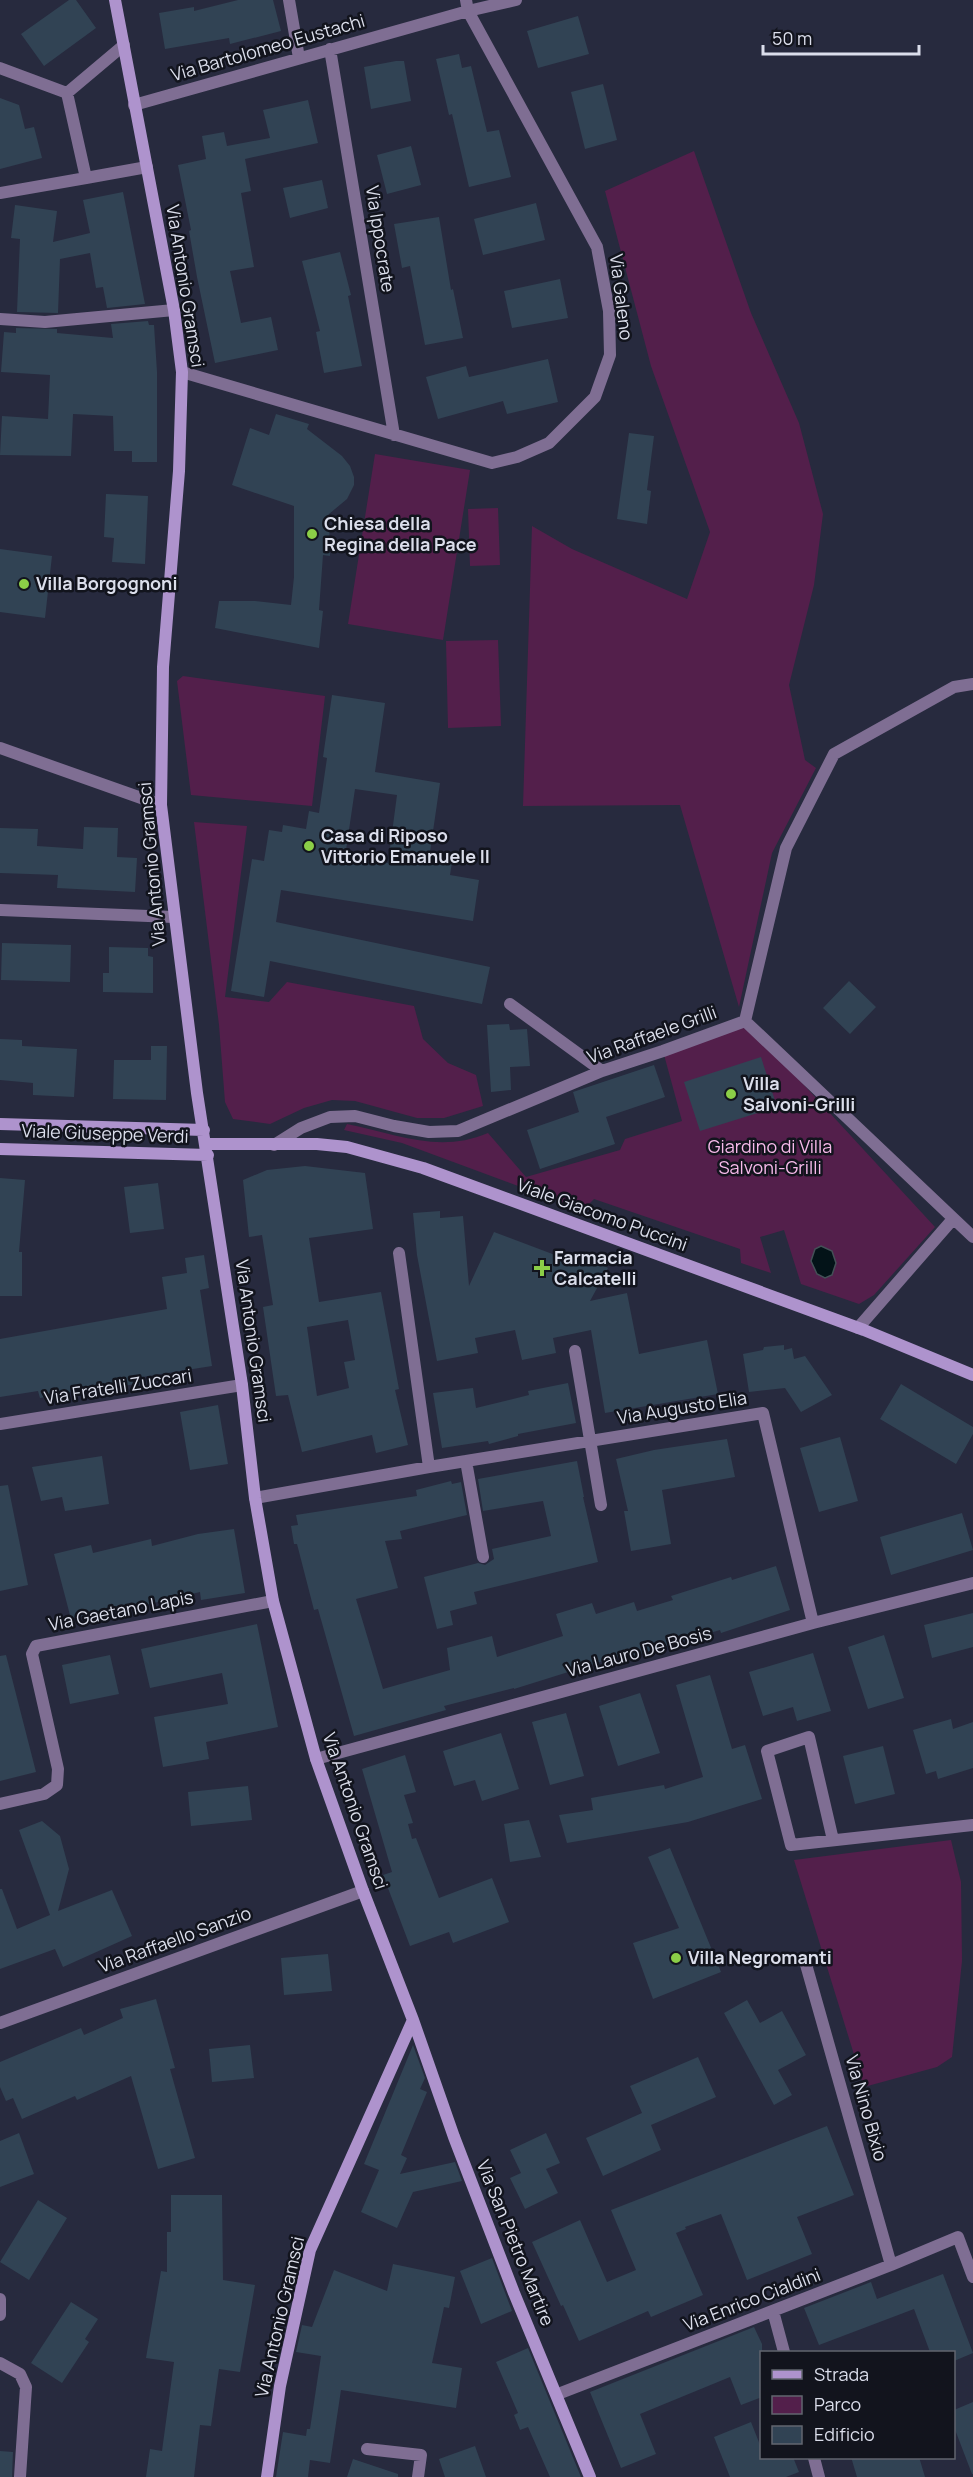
<svg xmlns="http://www.w3.org/2000/svg" width="973" height="2477" font-family="Manrope,sans-serif">
  <style>
    .green { fill: #531f4b }
    .water { fill: #031318; stroke: #445057; stroke-width: 1.5 }
    .building { fill: #314354; fill-rule: evenodd }
    .lines { fill: none; stroke-linecap: round; stroke-linejoin: round }
    .street { stroke: #7f6e93; stroke-width: 12 }
    .secondary { stroke: #ae93cd; stroke-width: 12 }
    .poi-dot { fill: #8bce47; stroke: #12141d; stroke-width: 2 }
    .labels { text-anchor: middle; stroke-width: 5; stroke-linejoin: round; paint-order: stroke }
    .street-label { font-size: 18px; fill: #dbdeeb; stroke: #12141d }
    .poi-label { font-size: 18px; font-weight: bold; fill: #dbdeeb; stroke: #12141d; text-anchor: start }
    .park-label { font-size: 18px; fill: #f8baeb; stroke: #12141d }
  </style>
  <rect width="100%" height="100%" fill="#272a3e"/>
  <!-- green -->
  <path class="green" d="M694 151 751 313 799 423 823 514 814 585 789 685 805 760 816 768 772 853 739 1007 680 805 523 806 532 526 572 549 687 599 710 532 651 366 605 191Z
    M375 454 470 470 443 640 348 624Z
    M498 508 500 565 470 566 468 509Z
    M498 640 501 726 448 728 446 641Z
    M183 676 325 696 312 806 191 795 177 681Z
    M194 822 247 826 225 997 269 1002 287 982 414 1006 423 1039 448 1063 476 1075 483 1106 444 1118H417L355 1101 332 1100 304 1108 270 1124 233 1119 225 1102 219 1025Z
    M745 1021 935 1227 874 1295 859 1304 801 1284 784 1230 760 1237 771 1273 741 1263 740 1249 594 1199 583 1210 402 1143 344 1130 347 1124C397 1134 439 1154 488 1133L526 1177 620 1150 625 1139 682 1121 663 1051Z
    M951 1840 961 1882 962 1961 952 2057 937 2067 864 2087 794 1860Z"/>
  <!-- water -->
  <path class="water" d="M821 1246 832 1251 836 1263 832 1275 825 1278 817 1274 811 1261 815 1249Z"/>
  <!-- building -->
  <path class="building" d="M69 0H76L96 28 44 66 21 34Z
    M238 0H273L281 31 230 44 229 38 165 49 159 13 194 7V11Z
    M578 16 589 54 538 68 527 31Z
    M459 54 462 68 471 66 487 132 499 130 511 177 469 187 452 114 449 115 436 59Z
    M396 61H404L411 101 371 109 364 67Z
    M603 84 617 140 585 149 571 92Z
    M0 98 19 105 25 129 34 127 42 158 0 169Z
    M308 100 318 143 245 159 251 191 241 193 254 267 230 271 241 323 271 317 278 350 215 363 197 277 189 231 191 230 178 165 206 159 202 136 224 132 227 146 270 138 263 110Z
    M411 146 421 185 387 194 377 155Z
    M322 180 328 208 290 218 283 188Z
    M123 192 145 304 107 308 103 287 96 288 90 253 60 259 58 313 17 312 20 239 11 238 15 205 57 211 53 242 90 233 83 200Z
    M536 203 545 240 483 255 474 219Z
    M439 217 451 290 453 289 463 338 425 345 410 266 402 268 394 224Z
    M340 252 351 295 348 296 362 366 324 373 316 332 320 331 302 261Z
    M560 279 568 318 512 328 504 291Z
    M148 321 149 325H154L157 372V462H132V451H114L113 416 73 414 71 456 0 455 2 416 48 419 50 375 1 372 4 332 16 333V328L57 329V333L113 338 111 324Z
    M548 359 558 402 507 414 503 401 438 419 426 377 466 366 469 377Z
    M276 414 309 424 307 429 342 456 350 466 354 477V485L347 499 329 514 330 556 323 555 319 610 323 611 319 648 215 628 219 601H255L291 605 294 577V506L232 485 250 428 269 435Z
    M629 433 654 436 647 490 651 491 647 524 617 519Z
    M106 494 148 496 145 564 112 562 114 538 104 537Z
    M0 549 52 556 45 618 0 612Z
    M332 695 385 703 375 772 440 783 430 852 453 856 450 875 479 880 473 921 281 890 276 922 490 967 482 1004 270 961 264 997 231 991 252 859 264 861 269 830 282 832 283 825 306 829 309 811 319 813 327 758 323 757ZM355 789 397 795 388 863 345 857Z
    M84 827 118 828 117 857 137 858 135 892 57 888 58 875 0 873V828L38 829 37 846 83 849Z
    M2 943 71 945 70 982 1 980Z
    M109 947 148 948V956L153 957V993L103 992V973H109Z
    M849 981 876 1007 850 1034 823 1008Z
    M509 1024 510 1030 527 1029 530 1066 510 1067 511 1090 491 1092 487 1025Z
    M0 1039 22 1040V1046L77 1049 74 1097 33 1095V1083L0 1080Z
    M151 1046H167L166 1100 113 1099 114 1060H151Z
    M761 1057 777 1107 700 1131 684 1082Z
    M654 1065 665 1097 606 1117 615 1144 540 1169 527 1130 579 1112 573 1092Z
    M305 1166 365 1173 373 1229 309 1238 319 1302 381 1292 399 1389 395 1390 408 1445 376 1453 372 1435 302 1452 288 1395 276 1396 263 1307 273 1305 262 1235 249 1237 243 1180 267 1170ZM348 1320 355 1360 344 1362 349 1388 317 1396 307 1327Z
    M0 1178 25 1180 19 1252H22V1296H0Z
    M158 1183 164 1229 130 1233 124 1187Z
    M440 1211V1218L463 1216 469 1286 494 1232 579 1264 585 1254 608 1268 590 1301 627 1293 639 1354 707 1340 718 1394 605 1413 591 1330 553 1338 556 1353 522 1360 515 1330 475 1338 478 1353 437 1361 417 1255 413 1213Z
    M204 1255 209 1288 200 1290 212 1366 142 1377 143 1383 103 1389V1386L40 1398 38 1391 0 1397V1339L167 1309 162 1277 187 1273 185 1258Z
    M784 1345V1350L792 1348 794 1359 805 1356 832 1395 801 1412 785 1388 749 1392 743 1354 763 1350 764 1347Z
    M568 1383 576 1423 518 1434V1436L489 1444 488 1441 442 1448 433 1393 473 1388 476 1408 529 1395 528 1391Z
    M901 1384 973 1427V1434L956 1464 880 1419Z
    M218 1405 228 1464 190 1470 180 1412Z
    M840 1437 858 1501 819 1512 800 1448Z
    M727 1439 735 1477 662 1490 671 1544 631 1551 624 1511H628L616 1459 654 1450Z
    M102 1456 109 1504 65 1511 62 1497 41 1501 32 1467Z
    M577 1461 584 1497H583L598 1562 474 1592 477 1604 450 1611 453 1625 437 1629 424 1577 478 1563 485 1565 494 1559 492 1549 551 1536 543 1501 483 1511 478 1479Z
    M451 1481 452 1484 461 1482 467 1515 400 1531 402 1539 385 1541 398 1588 356 1599 383 1689 450 1670 447 1648 492 1636 497 1657 563 1636 556 1614 592 1603 596 1614 634 1602 637 1611 673 1600 671 1596 731 1577 732 1580 776 1566 790 1610 721 1633 720 1630 630 1657 629 1653 514 1689V1688L444 1706 446 1710 354 1736 318 1609 314 1610 297 1544H294L291 1526 298 1525 296 1515 417 1496 416 1490Z
    M8 1485 28 1585 0 1591V1486Z
    M962 1513 973 1550 891 1575 880 1537Z
    M234 1529 245 1593 201 1600 200 1592 133 1608 132 1604 71 1619 54 1554 91 1545 93 1553 151 1539 152 1546 198 1534Z
    M973 1613V1647L932 1658 924 1625Z
    M257 1624 278 1727 206 1742 209 1759 163 1767 154 1717 228 1704 222 1673 150 1688 141 1649Z
    M884 1635 904 1698 868 1709 848 1647Z
    M813 1653 831 1711 797 1721 793 1707 763 1716 749 1672Z
    M6 1655 36 1772 0 1781V1656Z
    M110 1655 119 1694 70 1704 62 1665Z
    M710 1675 732 1749 745 1745 762 1799 688 1822 567 1843 559 1815 593 1810 591 1798 664 1785 665 1789 703 1777 676 1685Z
    M640 1693 660 1753 618 1766 599 1706Z
    M566 1713 584 1776 550 1785 532 1722Z
    M951 1719 953 1729 973 1722V1768L938 1779 936 1771 926 1774 913 1730Z
    M501 1733 519 1789 482 1801 475 1780 454 1786 443 1751Z
    M883 1746 895 1794 855 1804 843 1756Z
    M405 1755 416 1792 404 1795 413 1823 408 1824 412 1839 416 1838 439 1898 492 1878 509 1922 453 1943 449 1932 410 1946 383 1875 392 1872 362 1769Z
    M248 1786 252 1820 191 1826 188 1792Z
    M529 1820 541 1857 510 1862 504 1824Z
    M42 1821 60 1836 69 1869 58 1911 112 1890 132 1936 63 1967 55 1949 0 1969V1889H2L17 1929 50 1915 19 1830Z
    M670 1848 721 1972 653 1999 633 1943 679 1928 648 1857Z
    M328 1954 332 1991 284 1995 281 1958Z
    M156 1999 175 2068 170 2069 195 2158 158 2169 131 2076 77 2100 75 2096 22 2119 13 2098 6 2101 0 2087V2062L81 2028 84 2035 123 2018 120 2009Z
    M747 2000 760 2023 782 2011 806 2055 778 2070 792 2095 774 2105 724 2013Z
    M250 2045 254 2078 212 2082 209 2049Z
    M413 2045 425 2078 420 2089 427 2092 401 2155 407 2158 400 2174 455 2162 462 2181 413 2192 397 2228 361 2212 379 2170 364 2164Z
    M698 2057 716 2097 651 2125 661 2150 603 2176 586 2138 642 2113 630 2086Z
    M827 2126 854 2195 797 2217 812 2254 747 2280 721 2214 685 2227 686 2229 676 2233 703 2295 651 2317 648 2311 579 2341 563 2305 561 2306 532 2242 580 2220 607 2282 636 2270 611 2210Z
    M19 2133 34 2174 0 2187V2141Z
    M546 2133 560 2163 546 2169 558 2193 525 2209 510 2178 521 2173 510 2150Z
    M171 2195H222L223 2280 255 2285 240 2372 219 2369 211 2426 200 2425 194 2477H146L150 2449 162 2451 174 2362 146 2358 161 2271 167 2272V2232H171Z
    M38 2200 67 2218 29 2280 0 2262Z
    M492 2258 512 2311 481 2324 460 2271Z
    M393 2264 455 2277 449 2308 444 2307 432 2363 462 2368 456 2408 341 2390 330 2463 310 2460 308 2477H276L283 2432 306 2436 307 2429H310L321 2356 296 2352 302 2325 312 2327 334 2270 387 2291Z
    M943 2274 973 2353 954 2361V2352H930L914 2309 819 2345 804 2308 871 2282 877 2299Z
    M71 2302 98 2319 85 2339 89 2342 62 2383 31 2363Z
    M754 2327 762 2344V2397L741 2405 730 2377 640 2414 656 2454 621 2468 590 2392Z
    M528 2348 581 2477H550L528 2427 520 2430 514 2415 518 2413 496 2362Z
    M973 2402V2474H972L954 2427V2410Z
    M751 2422 762 2450V2457H793L799 2472 786 2477H730L714 2437Z
    M475 2446 486 2477H445L439 2459Z
    M0 2451 13 2452 12 2477H0Z
    M851 2457H919L925 2477H857Z
    M353 2459 398 2474V2477H347Z"/>
  <g class="lines">
    <!-- street -->
    <path class="street" d="M289 0 299 58
      M330 49 394 435
      M0 68 67 93
      M67 93 86 178 147 167
      M67 93 124 45
      M134 105 468 11 516 0
      M0 193 86 178
      M0 319 45 322 174 310
      M182 372 492 463 517 457 549 443 595 397 610 355 609 311 597 247 468 11 466 0
      M0 748 161 805
      M0 910 173 917
      M510 1004 602 1071
      M745 1021 786 848 834 754 954 687 973 684
      M274 1145 301 1128 330 1117 355 1116 394 1126 429 1132 458 1131 602 1071 663 1051 745 1021 973 1237
      M399 1253 429 1467
      M858 1328 953 1219
      M575 1351 601 1505
      M0 1424 242 1385
      M466 1461 483 1557
      M255 1498 429 1467 763 1413 813 1623
      M316 1759 813 1623 973 1583
      M0 1804 44 1794 57 1785 58 1769 32 1654 36 1646 273 1601
      M833 1840 809 1737 767 1751 791 1845 973 1825
      M805 1961 891 2265
      M0 2023 363 1891
      M0 2299V2315
      M773 2311 784 2352
      M0 2363 20 2374 26 2387 20 2477
      M558 2394 891 2265 958 2237 973 2277
      M367 2449 421 2455 418 2477
      M814 2458 819 2477"/>
    <!-- secondary -->
    <path class="secondary" d="M115 0 174 310 182 372 179 471 163 667 161 805 197 1093 242 1385 255 1498 273 1601 316 1759 363 1891 413 2020 310 2250 280 2386 267 2477
      M0 1124 204 1130
      M206 1144H317L347 1147 423 1168 864 1330 973 1375
      M0 1149 208 1155
      M413 2020 454 2137 514 2293 590 2477"/>
  </g>
  <!-- markers -->
  <g class="poi-dot">
    <circle cx="312" cy="534" r="6"/>
    <circle cx="24" cy="584" r="6"/>
    <circle cx="309" cy="846" r="6"/>
    <circle cx="731" cy="1094" r="6"/>
    <path d="M539 1259h6v6h6v6h-6v6h-6v-6h-6v-6h6z"/>
    <circle cx="676" cy="1958" r="6"/>
  </g>
  <g class="labels">
    <!-- street labels -->
    <g class="street-label">
      <text transform="translate(268 48) rotate(-16)" y="6">Via Bartolomeo Eustachi</text>
      <text transform="translate(380 239) rotate(81)" y="6">Via Ippocrate</text>
      <text transform="translate(185 286) rotate(81)" y="6">Via Antonio Gramsci</text>
      <text transform="translate(621 297) rotate(83)" y="6">Via Galeno</text>
      <text transform="translate(152 864) rotate(-95)" y="6">Via Antonio Gramsci</text>
      <text transform="translate(652 1035) rotate(-20)" y="6">Via Raffaele Grilli</text>
      <text transform="translate(105 1134) rotate(2)" y="6">Viale Giuseppe Verdi</text>
      <text transform="translate(602 1215) rotate(20)" y="6">Viale Giacomo Puccini</text>
      <text transform="translate(253 1341) rotate(82)" y="6">Via Antonio Gramsci</text>
      <text transform="translate(118 1387) rotate(-9)" y="6">Via Fratelli Zuccari</text>
      <text transform="translate(682 1408) rotate(-9)" y="6">Via Augusto Elia</text>
      <text transform="translate(121 1611) rotate(-11)" y="6">Via Gaetano Lapis</text>
      <text transform="translate(639 1652) rotate(-15)" y="6">Via Lauro De Bosis</text>
      <text transform="translate(355 1811) rotate(71)" y="6">Via Antonio Gramsci</text>
      <text transform="translate(175 1940) rotate(-20)" y="6">Via Raffaello Sanzio</text>
      <text transform="translate(866 2108) rotate(74)" y="6">Via Nino Bixio</text>
      <text transform="translate(515 2243) rotate(68)" y="6">Via San Pietro Martire</text>
      <text transform="translate(752 2300) rotate(-21)" y="6">Via Enrico Cialdini</text>
      <text transform="translate(280 2317) rotate(-77)" y="6">Via Antonio Gramsci</text>
    </g>
    <!-- poi labels -->
    <g class="poi-label">
      <text x="324" y="530">Chiesa della<tspan x="324" dy="21">Regina della Pace</tspan></text>
      <text x="36" y="590">Villa Borgognoni</text>
      <text x="321" y="842">Casa di Riposo<tspan x="321" dy="21">Vittorio Emanuele II</tspan></text>
      <text x="743" y="1090">Villa<tspan x="743" dy="21">Salvoni-Grilli</tspan></text>
      <text x="554" y="1264">Farmacia<tspan x="554" dy="21">Calcatelli</tspan></text>
      <text x="688" y="1964">Villa Negromanti</text>
    </g>
    <!-- park labels -->
    <g class="park-label">
      <text x="770" y="1153">Giardino di Villa<tspan x="770" dy="21">Salvoni-Grilli</tspan></text>
    </g>
  </g>
  <!-- legend -->
  <rect x="760" y="2351" width="195" height="108" fill="#12141d" stroke="#62656f" stroke-width="1.5"/>
  <rect x="772" y="2370" width="30" height="9" fill="#ae93cd" stroke="#62656f" stroke-width="1.5"/>
  <text x="814" y="2381" font-size="18" fill="#dbdeeb">Strada</text>
  <rect x="772" y="2396" width="30" height="18" fill="#531f4b" stroke="#62656f" stroke-width="1.5"/>
  <text x="814" y="2411" font-size="18" fill="#dbdeeb">Parco</text>
  <rect x="772" y="2426" width="30" height="18" fill="#314354" stroke="#62656f" stroke-width="1.5"/>
  <text x="814" y="2441" font-size="18" fill="#dbdeeb">Edificio</text>
  <!-- scale -->
  <path d="M763 45v9h156v-9" fill="none" stroke="#dbdeeb" stroke-width="3"/>
  <text x="772" y="45" font-size="18" fill="#dbdeeb" stroke="#12141d" stroke-width="4.5" paint-order="stroke">50 m</text>
</svg>
